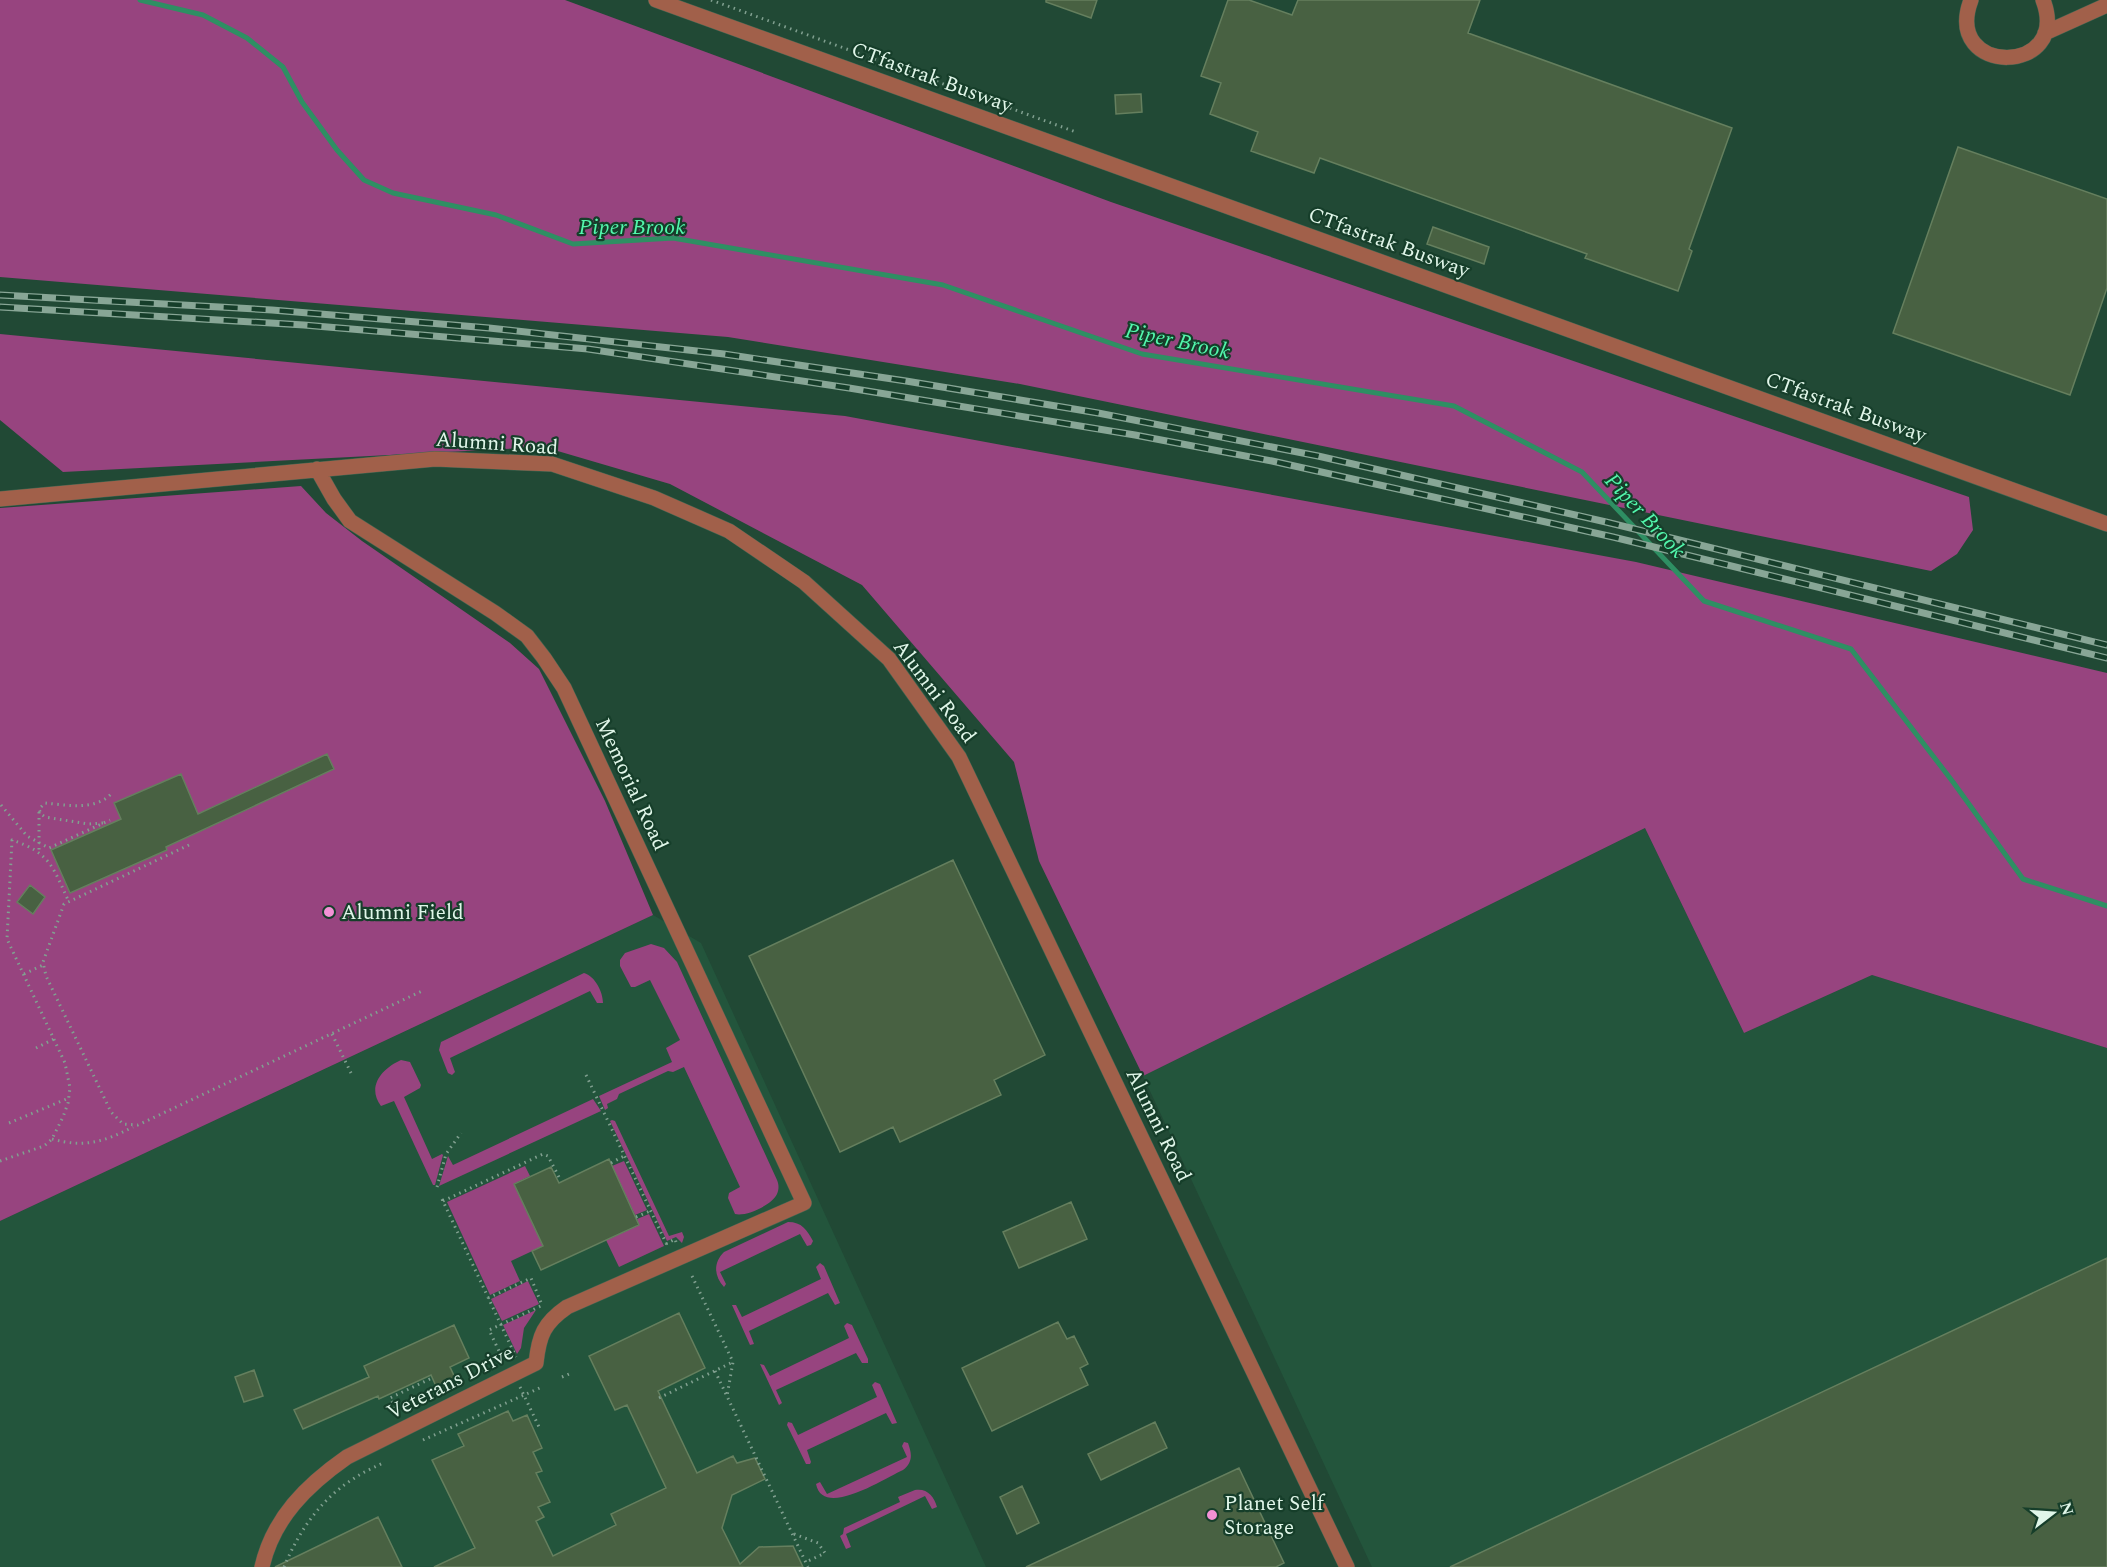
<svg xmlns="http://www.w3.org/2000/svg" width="2107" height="1567" font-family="Spectral,serif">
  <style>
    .built { fill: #23553c }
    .green { fill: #97447f }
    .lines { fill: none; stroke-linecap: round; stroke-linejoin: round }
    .stream { stroke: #2e8f63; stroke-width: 5 }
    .building { fill: #486142; stroke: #657f5e; stroke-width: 1.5 }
    .minor-casing { stroke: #406552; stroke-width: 16 }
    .path { stroke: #81a090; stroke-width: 3; stroke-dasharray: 1.5 4.5; stroke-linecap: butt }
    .minor { stroke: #a1604a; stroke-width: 15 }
    .rail-casing { stroke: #88a696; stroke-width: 7 }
    .rail { stroke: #163e2a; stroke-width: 4.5; stroke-dasharray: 14; stroke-linecap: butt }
    .poi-dot { fill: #f391d5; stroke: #163e2a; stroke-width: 2 }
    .labels { text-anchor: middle; stroke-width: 4.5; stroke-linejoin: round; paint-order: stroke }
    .street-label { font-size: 21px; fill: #e0f6e9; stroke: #163e2a }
    .poi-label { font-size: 21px; fill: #e0f6e9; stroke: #163e2a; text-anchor: start }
    .water-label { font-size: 22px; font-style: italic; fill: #52f7ac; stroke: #163e2a }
  </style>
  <rect width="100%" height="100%" fill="#214935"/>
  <!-- built -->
  <path class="built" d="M1645 828 1744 1033 1872 975 2107 1048V1567H1372L1143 1076Z
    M653 915 701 943 986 1567H0V1221Z"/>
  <!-- green -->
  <path class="green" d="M0 0H565L1111 202 1969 497 1973 530 1957 554 1931 571 1020 384 728 337 0 277Z
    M0 334 845 416 1636 562 2107 673V1048L1872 975 1744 1033 1645 828 1143 1076 1039 861 1014 762 862 585 670 484 544 447 63 472 0 420Z
    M301 486 326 513 362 541 510 643 539 669 605 801 653 915 0 1221V508Z
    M651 944 664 948 677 962 777 1180C779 1185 779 1189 777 1194 772 1205 746 1217 735 1214L728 1198 729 1193 740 1187 684 1067 673 1072 668 1071 619 1094 617 1099 607 1104 608 1108 605 1110 599 1096 672 1062 666 1048 680 1040 650 980 635 987H631L620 966V960L625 953Z
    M584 973C595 976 603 992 603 1003H597L590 991 450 1058 455 1072 452 1075 448 1073 439 1050 441 1042Z
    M401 1060 410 1062 421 1085 420 1088 404 1097 432 1159 442 1154 443 1155 435 1185H433L394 1101 381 1106C366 1086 383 1068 401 1060Z
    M593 1099 601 1111 439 1186 448 1156 453 1165Z
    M612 1120 615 1121 669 1236 682 1232 684 1237 682 1243 676 1237 667 1241 610 1121Z
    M624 1161 647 1210 635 1215 612 1166Z
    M525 1166 530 1176 514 1184 543 1246 511 1261 520 1281 490 1295 447 1202Z
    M649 1214 664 1246 619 1267 606 1240 639 1225 637 1219Z
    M788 1222C802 1222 807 1230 813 1241L811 1245 807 1246 800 1234 720 1272 726 1284 724 1287C714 1276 713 1263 724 1252Z
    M820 1263 824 1266 840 1303 835 1305 828 1293 749 1331 754 1344 750 1345 732 1305H736L742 1317 821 1279 816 1267Z
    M528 1281 539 1304 502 1321 491 1299Z
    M536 1310 524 1328 521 1348 517 1354 503 1325Z
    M847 1323 852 1325 868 1359V1363H862L856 1353 776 1390 782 1403 779 1405 760 1364 764 1365 770 1376 849 1338 844 1326Z
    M875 1382 880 1384 897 1423 892 1424 886 1413 807 1450 811 1462 810 1464H806L787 1425 788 1422 792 1423 798 1435 877 1397 872 1385Z
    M904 1442 908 1443C912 1454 913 1462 903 1470 885 1478 823 1519 816 1484L820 1482 827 1494 907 1457 902 1446Z
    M915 1490C927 1488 934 1496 937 1507L932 1509 925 1496 846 1534 851 1547 846 1549 840 1536 843 1534 844 1528 900 1502 898 1497Z"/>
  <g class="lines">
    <!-- stream -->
    <path class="stream" d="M140 0 203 15 247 38 283 67 302 102 337 150 364 180 393 193 496 215 573 244 673 238 943 285 1142 354 1454 406 1582 472 1704 601 1851 649 1953 782 2023 879 2107 906"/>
  </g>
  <!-- building -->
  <path class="building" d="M1046 0H1097L1091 18 1046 2Z
    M1228 0H1249L1292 15 1298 0H1480L1468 33 1732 128 1689 249 1692 251 1678 291 1585 258 1587 254 1320 158 1314 173 1251 151 1258 132 1210 114 1221 83 1201 76Z
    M1141 94 1142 112 1116 114 1115 95Z
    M1958 147 2107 199V288L2070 395 1893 333Z
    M1433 227 1489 247 1484 264 1427 244Z
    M327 754 334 769 166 847 167 850 70 893 51 850 121 819 114 803 181 774 198 814Z
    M953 860 1045 1055 994 1080 1001 1095 900 1142 893 1127 840 1152 749 956Z
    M30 885 45 897 33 914 17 902Z
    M609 1159 639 1225 541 1270 532 1251 543 1246 514 1184 551 1167 559 1183Z
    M1071 1202 1087 1239 1019 1268 1003 1232Z
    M2107 1258V1567H1450Z
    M679 1313 705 1368 658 1391 697 1473 733 1456 737 1463 755 1458 765 1479 732 1495 722 1528 740 1564 759 1547 793 1546 803 1567H434L475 1548 432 1460 464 1446 458 1434 508 1411 513 1421 527 1415 542 1448 533 1452 542 1471 536 1473 550 1502 538 1507 544 1517 536 1521 553 1556 616 1525 611 1514 666 1488 627 1405 615 1410 589 1356Z
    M1058 1322 1067 1339 1074 1336 1088 1364 1080 1368 1088 1385 992 1431 962 1368Z
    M454 1325 469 1358 450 1367 458 1384 439 1393 431 1375 379 1399 378 1396 303 1429 294 1410 369 1377 364 1366Z
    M254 1370 263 1396 244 1402 235 1377Z
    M1155 1422 1167 1448 1101 1480 1088 1454Z
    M1239 1468 1284 1563 1276 1567H1026Z
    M1022 1486 1039 1523 1017 1534 1000 1497Z
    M378 1517 402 1567H275L341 1535Z"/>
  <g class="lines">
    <defs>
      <path id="minor" d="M656 0 2107 524
        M1971 0C1942 77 2072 76 2043 0
        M2045 33 2107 5
        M0 499 435 459 552 464 654 498 729 531 804 582 889 659 959 757 1347 1567
        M262 1567C273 1518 307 1485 347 1457L536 1363C539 1335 544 1323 567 1307L804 1203 564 688 544 658 527 636 495 613 350 521 334 499 317 469"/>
    </defs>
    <!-- minor casing -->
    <use href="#minor" class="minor-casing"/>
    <!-- path -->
    <path class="path" d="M711 0 1076 132
      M1 805 27 836 49 848 110 820
      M39 812V852
      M103 823 88 824 45 817 41 814 39 809 45 803C66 805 95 811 111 794
      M189 845 64 904 43 962 46 976 111 1112 123 1124 138 1125 422 991
      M24 974 43 965
      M332 1034 351 1073
      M36 1048 54 1039
      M586 1075 667 1245
      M9 1123 69 1098
      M52 1139C84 1148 104 1142 133 1127
      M0 1161 44 1146 52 1139 63 1117 68 1103 70 1088 65 1063 7 939 12 840C51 853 53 868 69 902
      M611 1163 624 1156
      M437 1187 446 1154 461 1133
      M442 1199 516 1357
      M443 1201 543 1154 548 1156 560 1179
      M636 1217 650 1211
      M666 1244 675 1239 676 1242
      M692 1276 733 1362 727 1396
      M488 1298 531 1278 542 1305
      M509 1357 499 1351 489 1330 543 1305
      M715 1371 808 1567
      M562 1377 569 1374
      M520 1387 540 1429
      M659 1398 733 1362
      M395 1408 390 1398 432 1378
      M423 1440 542 1387
      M794 1534 818 1543 825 1553 806 1562
      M284 1567C299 1531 320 1500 353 1479 363 1472 373 1468 383 1463"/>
    <!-- minor -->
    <use href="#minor" class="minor"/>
    <defs>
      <path id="rail" d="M0 295 272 310 489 328 724 354 906 381 1098 413 1318 456 1606 522 2107 645
        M0 307 304 325 588 349 849 388 1135 435 1272 461 1613 537 2107 658"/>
    </defs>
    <!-- rail casing -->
    <use href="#rail" class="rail-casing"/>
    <!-- rail -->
    <use href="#rail" class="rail"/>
  </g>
  <!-- markers -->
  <g class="poi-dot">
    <circle cx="329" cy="912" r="6"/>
    <circle cx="1212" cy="1515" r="6"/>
  </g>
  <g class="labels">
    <!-- street labels -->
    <g class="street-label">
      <text transform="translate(932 77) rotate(20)" y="7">CTfastrak Busway</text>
      <text transform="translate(1389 242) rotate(20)" y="7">CTfastrak Busway</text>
      <text transform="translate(1846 407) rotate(20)" y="7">CTfastrak Busway</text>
      <text transform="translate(497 443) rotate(4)" y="7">Alumni Road</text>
      <text transform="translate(935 691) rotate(53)" y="7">Alumni Road</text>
      <text transform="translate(632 784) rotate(65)" y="7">Memorial Road</text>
      <text transform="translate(1159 1125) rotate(64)" y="7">Alumni Road</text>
      <text transform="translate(450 1382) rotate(-27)" y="7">Veterans Drive</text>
    </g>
    <!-- poi labels -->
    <g class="poi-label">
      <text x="341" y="919">Alumni Field</text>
      <text x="1224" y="1510">Planet Self<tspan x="1224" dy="24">Storage</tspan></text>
    </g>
    <!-- water labels -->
    <g class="water-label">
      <text x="632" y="234">Piper Brook</text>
      <text transform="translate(1178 340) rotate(12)" y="8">Piper Brook</text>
      <text transform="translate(1646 515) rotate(47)" y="8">Piper Brook</text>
    </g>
  </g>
  <!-- north arrow -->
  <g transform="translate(2053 1513) rotate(73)" stroke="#163e2a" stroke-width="4.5" paint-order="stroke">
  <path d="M0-4.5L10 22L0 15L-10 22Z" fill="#e0f6e9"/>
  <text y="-9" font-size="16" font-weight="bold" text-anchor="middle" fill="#e0f6e9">N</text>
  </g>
</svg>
